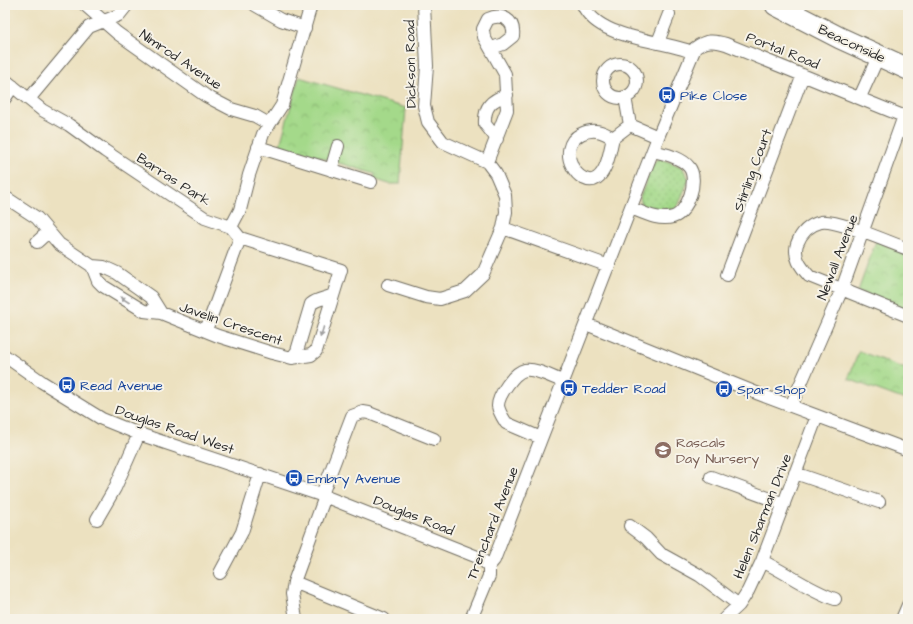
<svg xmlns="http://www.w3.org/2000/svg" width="913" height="624" font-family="'Architects Daughter',sans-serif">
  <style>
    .grass { fill: url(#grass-dots); stroke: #68825a }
    .park { fill: url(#park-crowns); stroke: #68825a }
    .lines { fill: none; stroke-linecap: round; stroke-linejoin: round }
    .minor-casing { stroke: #6f6b5f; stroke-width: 14 }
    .trunk-casing { stroke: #6f6b5f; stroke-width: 23 }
    .minor { stroke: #fff; stroke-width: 12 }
    .trunk { stroke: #fff; stroke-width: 21 }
    .oneway { fill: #a0a0a0 }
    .labels { text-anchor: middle; stroke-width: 4; stroke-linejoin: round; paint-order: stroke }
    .street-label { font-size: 14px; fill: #2b2b2b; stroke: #f7f3e8 }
    .transit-label { font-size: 14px; fill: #164399; stroke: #f7f3e8; text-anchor: start }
    .education-label { font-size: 14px; fill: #785e54; stroke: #f7f3e8; text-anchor: start }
  </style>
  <defs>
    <pattern id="grass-dots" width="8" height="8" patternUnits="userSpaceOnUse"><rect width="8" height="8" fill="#a4d98a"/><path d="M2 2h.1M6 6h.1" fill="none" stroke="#8dba77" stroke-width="1.8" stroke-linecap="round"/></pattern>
    <pattern id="park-crowns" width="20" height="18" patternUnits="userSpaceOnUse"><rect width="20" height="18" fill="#a4d98a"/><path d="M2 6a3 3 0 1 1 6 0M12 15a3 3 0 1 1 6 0" fill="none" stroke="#8dba77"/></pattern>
  </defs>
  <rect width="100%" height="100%" fill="#f7f3e8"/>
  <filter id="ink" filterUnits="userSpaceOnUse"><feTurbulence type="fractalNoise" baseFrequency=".025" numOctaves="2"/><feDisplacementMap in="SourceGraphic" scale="8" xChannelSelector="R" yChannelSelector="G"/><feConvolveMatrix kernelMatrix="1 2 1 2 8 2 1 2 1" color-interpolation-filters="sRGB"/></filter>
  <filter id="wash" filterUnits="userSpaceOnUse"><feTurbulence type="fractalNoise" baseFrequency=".012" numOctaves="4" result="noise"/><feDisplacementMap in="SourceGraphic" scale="16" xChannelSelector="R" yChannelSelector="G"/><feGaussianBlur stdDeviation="0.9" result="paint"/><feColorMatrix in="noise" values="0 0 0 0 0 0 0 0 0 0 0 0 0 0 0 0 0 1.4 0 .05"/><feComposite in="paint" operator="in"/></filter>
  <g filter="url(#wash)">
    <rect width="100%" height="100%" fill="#ece1c0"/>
    <!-- grass -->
    <path class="grass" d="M659 158 682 167 689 179 678 206 667 215 642 207 640 197 653 164Z"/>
    <!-- park -->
    <path class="park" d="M299 77 406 108 400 184H389L374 179 375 174 280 145Z
      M876 241 908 254V311L858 291Z
      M859 351 908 370V401L848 379Z"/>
  </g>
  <g filter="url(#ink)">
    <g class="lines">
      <defs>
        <path id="minor" d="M85 5 117 33 206 96 231 109 255 116 269 124
          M255 5 281 20 305 28
          M424 5 427 66 424 106 428 122 443 142 487 162 496 174 505 195 506 212 503 228
          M583 5C599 40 660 39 692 52
          M658 42 669 14
          M603 81a17 17 0 1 1 34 0a17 17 0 1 1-34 0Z
          M5 80 42 110 69 125 105 151 205 218 231 227 240 238 341 270 316 351 311 355 292 358 272 353 218 336 161 313 144 311 103 286 98 281 92 266
          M625 97 630 125
          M860 97 879 55
          M5 98 13 86
          M29 99 89 27 119 15 127 5
          M630 125 658 137
          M613 138C602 131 593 128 581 134 553 149 580 190 597 178 608 170 610 149 613 138L630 125
          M497 139 485 124C484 107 491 100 507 95
          M258 147 371 182
          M487 162 507 110 505 74 484 37 483 29 488 19C501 13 515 19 513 36L503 44 492 48
          M331 170 338 146
          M5 197 37 218 59 244 92 266 104 267 117 273 151 297 161 313
          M631 208C644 213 658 221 673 217 688 213 699 179 689 167 681 157 664 154 653 151
          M231 227 240 210 249 175 263 134 282 105 311 5
          M37 242 48 232
          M908 249C890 243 837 219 821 222 809 225 801 233 797 244 793 257 801 267 809 276L908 316
          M727 275 803 75
          M388 285 426 297 440 299 465 291 483 274 503 228 609 266
          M586 324 759 394 908 450
          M206 330 240 238
          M5 356 42 382 102 419 139 434 324 496 480 558 489 566
          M292 358 297 351 311 304C318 298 325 299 333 295
          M791 406 842 289 904 116
          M541 438 506 423C503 418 499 412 498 406 498 396 514 372 525 370 536 368 553 378 563 381
          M795 473 879 502
          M711 477 784 504
          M97 519 115 488 139 434
          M630 526 646 538 661 554 699 575 739 605
          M762 561C787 573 809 590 835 599
          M220 573 242 532 260 474
          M294 582 384 619
          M296 619 292 594 294 582 323 502 324 489 352 416 363 412 369 413 434 439
          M471 619 489 576V566L494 560 658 137 695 48C706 40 713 40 726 44L908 118
          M724 619 739 605 748 591 762 561 817 416
          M902 619 908 605"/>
        <path id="trunk" d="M776 5 840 38 908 69"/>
      </defs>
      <!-- minor casing -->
      <use href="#minor" class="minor-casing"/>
      <!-- trunk casing -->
      <use href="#trunk" class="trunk-casing"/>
      <!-- minor -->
      <use href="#minor" class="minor"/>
      <!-- trunk -->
      <use href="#trunk" class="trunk"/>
    </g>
    <!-- one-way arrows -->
    <defs><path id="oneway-solid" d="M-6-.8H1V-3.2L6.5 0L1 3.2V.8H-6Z"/></defs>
    <g class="oneway">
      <use href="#oneway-solid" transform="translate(125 300) rotate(-147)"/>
      <use href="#oneway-solid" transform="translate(322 332) rotate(107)"/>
    </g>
  </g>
  <!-- icons -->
  <defs>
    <symbol id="bus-disc" viewBox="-11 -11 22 22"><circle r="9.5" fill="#1a4fb4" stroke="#f7f3e8"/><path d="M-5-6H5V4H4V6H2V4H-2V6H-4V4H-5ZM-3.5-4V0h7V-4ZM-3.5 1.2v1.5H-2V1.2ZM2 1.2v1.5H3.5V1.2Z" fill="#fff"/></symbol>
    <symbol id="school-disc" viewBox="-11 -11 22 22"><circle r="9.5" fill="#8d6e63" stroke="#f7f3e8"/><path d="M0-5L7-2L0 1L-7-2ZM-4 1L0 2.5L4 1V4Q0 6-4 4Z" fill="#fff"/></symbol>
  </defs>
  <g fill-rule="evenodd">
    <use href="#bus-disc" x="657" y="85" width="20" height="20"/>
    <use href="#bus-disc" x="57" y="375" width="20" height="20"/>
    <use href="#bus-disc" x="559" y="378" width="20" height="20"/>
    <use href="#bus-disc" x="714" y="379" width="20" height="20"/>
    <use href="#school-disc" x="653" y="440" width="20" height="20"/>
    <use href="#bus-disc" x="284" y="468" width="20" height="20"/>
  </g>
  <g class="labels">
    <!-- street labels -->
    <g class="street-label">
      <text transform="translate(852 43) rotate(25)" y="5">Beaconside</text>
      <text transform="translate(783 50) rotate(22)" y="5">Portal Road</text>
      <text transform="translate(181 59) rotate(34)" y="5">Nimrod Avenue</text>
      <text transform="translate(410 64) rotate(-91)" y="5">Dickson Road</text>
      <text transform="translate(752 170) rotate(-70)" y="5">Stirling Court</text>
      <text transform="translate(174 179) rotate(33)" y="5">Barras Park</text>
      <text transform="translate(837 257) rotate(-69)" y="5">Newall Avenue</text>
      <text transform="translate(231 323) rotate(19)" y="5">Javelin Crescent</text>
      <text transform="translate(175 429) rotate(19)" y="5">Douglas Road West</text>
      <text transform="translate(414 515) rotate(22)" y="5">Douglas Road</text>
      <text transform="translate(762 516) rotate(-68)" y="5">Helen Sharman Drive</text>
      <text transform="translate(492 523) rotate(-69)" y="5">Trenchard Avenue</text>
    </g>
    <!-- transit labels -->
    <g class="transit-label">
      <text x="680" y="100">Pike Close</text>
      <text x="80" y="390">Read Avenue</text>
      <text x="582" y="393">Tedder Road</text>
      <text x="737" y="394">Spar Shop</text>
      <text x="307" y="483">Embry Avenue</text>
    </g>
    <!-- education labels -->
    <g class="education-label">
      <text x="676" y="447">Rascals<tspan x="676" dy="16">Day Nursery</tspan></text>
    </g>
  </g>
  <!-- margin -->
  <rect width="913" height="624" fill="none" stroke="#f7f3e8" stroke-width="20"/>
</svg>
